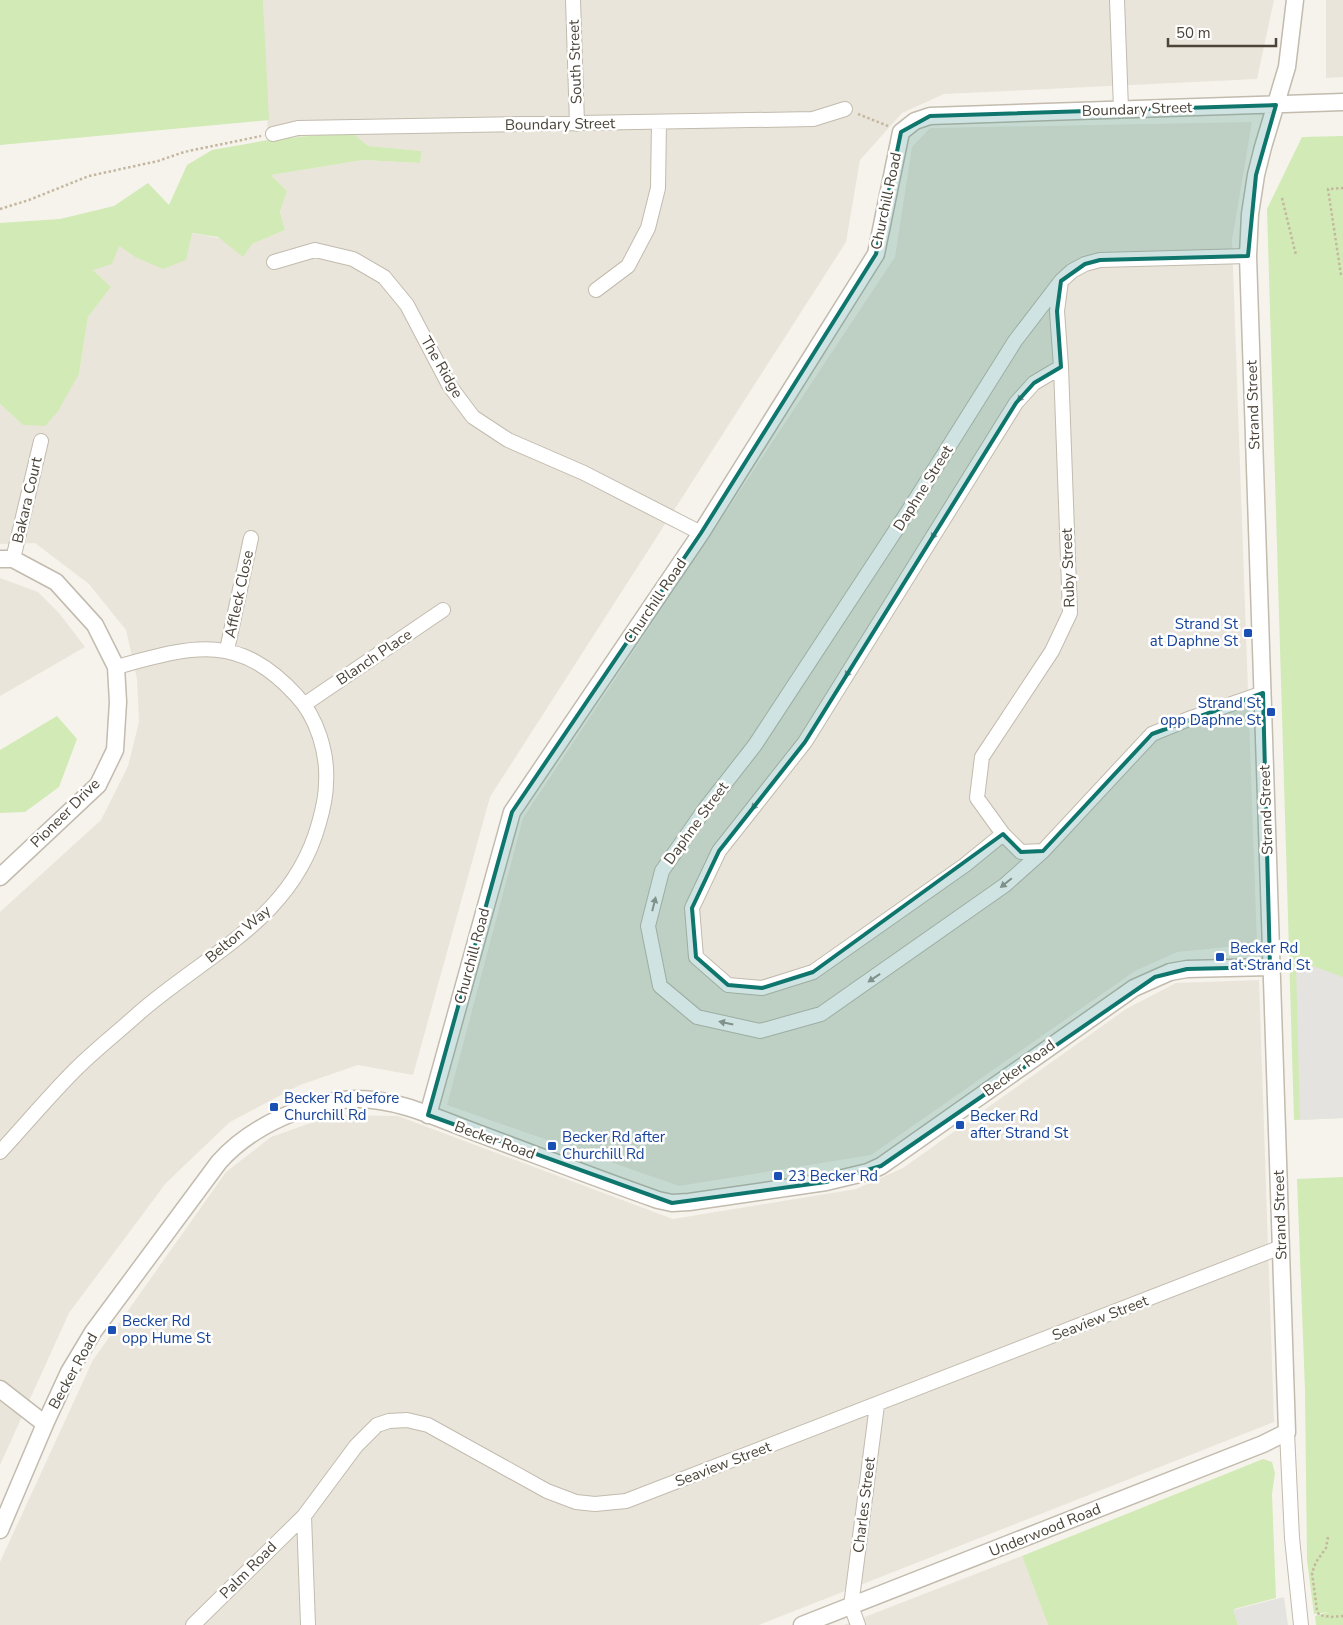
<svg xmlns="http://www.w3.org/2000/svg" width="1343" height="1625" font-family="'Nunito Sans',sans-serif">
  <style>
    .residential { fill: #eae5da }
    .green { fill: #d2eab5 }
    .parking { fill: #e5e3e0 }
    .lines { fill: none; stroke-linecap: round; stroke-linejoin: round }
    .minor-casing { stroke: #c2bbae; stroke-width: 16 }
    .tertiary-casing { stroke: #c2bbae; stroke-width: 19 }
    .path { stroke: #c4b79f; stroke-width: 2.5; stroke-dasharray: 2.5 2.5; stroke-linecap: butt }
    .minor { stroke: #fff; stroke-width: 14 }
    .tertiary { stroke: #fff; stroke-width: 16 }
    .oneway { fill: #9c9892 }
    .marked { fill: #0f766e; fill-opacity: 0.2; stroke: #0f766e; stroke-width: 4; stroke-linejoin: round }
    .transit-dot { fill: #1a4fb4; stroke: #fff; stroke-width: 2 }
    .labels { text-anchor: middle; stroke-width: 5; stroke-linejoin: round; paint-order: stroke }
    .street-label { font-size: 15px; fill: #4b4439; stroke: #fff }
    .transit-label { font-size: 15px; fill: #164399; stroke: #fff; text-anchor: start }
  </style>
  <rect width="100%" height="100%" fill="#f6f3ec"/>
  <!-- residential -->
  <path class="residential" d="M263 0H1274L1257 79 944 94 902 113 860 160 846 242 490 797 413 1075 358 1065 300 1085 230 1122 166 1183 69 1313 0 1465V912L101 820 128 766 139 722 137 679 126 630 89 584 35 543 0 544V404L23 425 79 374 88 317 111 287 93 270 119 246 135 257 191 233 252 244 285 230 280 212 287 191 271 175 363 160 420 163 422 151 367 146 351 132 268 140Z
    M1326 0H1343V77L1326 78Z
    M1252 122 1232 240 1257 944 1177 952 1135 971 871 1155 679 1186 447 1105 523 818 895 257 912 147 930 128Z
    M0 578 38 592 59 613 85 647 0 696Z
    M1259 980 1274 1422 759 1625H0V1562L93 1360 226 1172 271 1137 333 1115 398 1116 673 1219 856 1189 903 1168 1126 1009 1176 983Z
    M1022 1556 1048 1625H844Z"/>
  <!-- green -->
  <path class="green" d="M0 0H263L269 120 0 145Z
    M351 132 368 146 422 151 420 163 363 160 271 175 287 191 280 212 285 230 252 244 243 257 218 237 192 233 186 260 163 269 135 257 119 246 112 264 93 270 111 287 88 317 79 374 58 411 45 426 23 425 0 404V223L60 219 114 206 148 183 169 205 187 165 212 150 268 140Z
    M1343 136V1118L1294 1120 1267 209 1302 137Z
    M57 716 77 739 59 787 25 812 0 813V750Z
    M1343 1177V1625H1316L1315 1616 1329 1612 1314 1614 1307 1560 1305 1390 1297 1179Z
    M1263 1459 1272 1462 1275 1473 1272 1494 1276 1598 1234 1609 1238 1625H1048L1022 1556Z"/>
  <!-- parking -->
  <path class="parking" d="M1307 964 1343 977V1118L1300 1120 1296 966 1303 968Z
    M1284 1597 1288 1625H1238L1233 1610Z"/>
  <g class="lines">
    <defs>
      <path id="minor" d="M573 0 577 124
        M1117 0 1121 109
        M273 134 298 128 813 119 845 109
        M1248 256 1100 260 1085 264 1072 271 1061 281 1015 341 909 510 755 745 705 809 662 871 648 926 660 986 697 1017 760 1031 821 1014 1005 885 1043 851 1152 734 1191 718 1263 693
        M274 262 315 250 353 259 384 277 407 305 449 385 473 417 508 440 584 473 701 533
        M596 290 628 266 648 228 658 188 659 122
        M13 559 41 441
        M227 650 251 538
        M305 704 443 610
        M1003 834 965 865 813 972 762 988 728 985 696 957 692 908 719 851 805 742 1016 403 1034 383 1061 367
        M1043 851 1021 852 1003 834 977 798 982 757 1052 651 1070 613 1061 367 1057 311 1061 281
        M0 1152C25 1125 49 1096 76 1069 95 1050 118 1032 139 1013 208 953 293 919 319 823 323 809 326 797 326 783 328 753 317 717 296 695 237 631 191 647 116 667
        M1287 1432 1292 1538 1301 1625
        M193 1625 304 1516
        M308 1625 304 1516 356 1446 377 1425 389 1421 407 1420 428 1425 547 1491 576 1502 595 1504 626 1501 1281 1247
        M858 1625 851 1606 877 1405"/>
      <path id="tertiary" d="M0 559H13L56 582 95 625 116 667 118 702 115 750 98 785 0 877
        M428 1115 512 812 701 533 876 254 901 132 915 121 930 116 1343 102
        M0 1389 45 1424
        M0 1530 45 1424 69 1372 93 1332 219 1162C251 1126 308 1100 357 1099 400 1099 441 1120 480 1134 539 1156 598 1179 658 1200L672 1203 689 1202 826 1182 868 1172 881 1166 1134 988 1170 972 1187 969 1270 967
        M802 1625 1263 1444 1287 1432 1248 256 1250 214 1256 175 1263 147 1287 67 1295 0"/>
    </defs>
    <!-- minor casing -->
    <use href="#minor" class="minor-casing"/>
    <!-- tertiary casing -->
    <use href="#tertiary" class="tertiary-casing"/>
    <!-- path -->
    <path class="path" d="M858 114 888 126
      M1282 198 1296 255
      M0 209 29 200 89 176 158 161 184 152 261 136
      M1341 275 1328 189 1343 188
      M1328 1537 1326 1548 1316 1562 1312 1573 1317 1610 1319 1615 1331 1617 1343 1616"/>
    <!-- minor -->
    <use href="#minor" class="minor"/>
    <!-- tertiary -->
    <use href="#tertiary" class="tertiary"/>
  </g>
  <!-- one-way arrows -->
  <defs><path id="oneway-solid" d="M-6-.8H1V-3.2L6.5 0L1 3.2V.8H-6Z" transform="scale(1.25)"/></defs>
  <g class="oneway">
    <use href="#oneway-solid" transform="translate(1022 396) rotate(130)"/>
    <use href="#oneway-solid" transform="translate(935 533) rotate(121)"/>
    <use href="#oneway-solid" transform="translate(849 671) rotate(122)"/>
    <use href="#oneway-solid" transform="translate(756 804) rotate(128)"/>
    <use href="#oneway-solid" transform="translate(1006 883) rotate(141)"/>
    <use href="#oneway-solid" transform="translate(654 904) rotate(-76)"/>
    <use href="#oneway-solid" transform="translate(874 978) rotate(146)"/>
    <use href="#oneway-solid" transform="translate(726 1023) rotate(-168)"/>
  </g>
  <!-- marked area -->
  <path class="marked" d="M1276 105 1256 175 1248 256 1100 260 1085 264 1061 281 1057 311 1061 367 1034 383 1016 403 805 742 719 851 692 908 696 957 728 985 762 988 813 972 1003 834 1021 852 1043 851 1152 734 1263 693 1270 967 1187 969 1155 977 881 1166 826 1182 672 1203 428 1115 512 812 701 533 876 254 901 132 930 116Z"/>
  <!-- markers -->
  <g class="transit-dot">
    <rect x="1243" y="628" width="10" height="10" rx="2.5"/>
    <rect x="1266" y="707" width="10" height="10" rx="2.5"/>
    <rect x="1215" y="952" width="10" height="10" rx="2.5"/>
    <rect x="269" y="1102" width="10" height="10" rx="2.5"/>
    <rect x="955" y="1120" width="10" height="10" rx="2.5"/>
    <rect x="547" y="1141" width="10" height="10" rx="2.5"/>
    <rect x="773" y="1171" width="10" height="10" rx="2.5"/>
    <rect x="107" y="1325" width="10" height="10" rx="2.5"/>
  </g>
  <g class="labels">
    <!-- street labels -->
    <g class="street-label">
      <text transform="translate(575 62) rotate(-92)" y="5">South Street</text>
      <text transform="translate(1137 109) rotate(-2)" y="5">Boundary Street</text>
      <text transform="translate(560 124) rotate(-1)" y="5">Boundary Street</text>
      <text transform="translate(886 201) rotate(-78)" y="5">Churchill Road</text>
      <text transform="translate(442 367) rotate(60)" y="5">The Ridge</text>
      <text transform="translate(1253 405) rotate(-92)" y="5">Strand Street</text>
      <text transform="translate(923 488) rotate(-58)" y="5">Daphne Street</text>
      <text transform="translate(27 500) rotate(-77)" y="5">Bakara Court</text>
      <text transform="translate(1068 568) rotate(-92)" y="5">Ruby Street</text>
      <text transform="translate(239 594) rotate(-78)" y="5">Affleck Close</text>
      <text transform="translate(655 601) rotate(-56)" y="5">Churchill Road</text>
      <text transform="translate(374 657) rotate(-34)" y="5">Blanch Place</text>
      <text transform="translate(1266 810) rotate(-92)" y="5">Strand Street</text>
      <text transform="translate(65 813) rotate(-45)" y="5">Pioneer Drive</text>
      <text transform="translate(696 823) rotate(-54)" y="5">Daphne Street</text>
      <text transform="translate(238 934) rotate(-40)" y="5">Belton Way</text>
      <text transform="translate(472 956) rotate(-75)" y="5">Churchill Road</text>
      <text transform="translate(1019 1068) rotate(-36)" y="5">Becker Road</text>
      <text transform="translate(495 1140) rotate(20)" y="5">Becker Road</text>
      <text transform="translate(1280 1215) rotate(-92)" y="5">Strand Street</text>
      <text transform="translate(1100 1318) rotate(-21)" y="5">Seaview Street</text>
      <text transform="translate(73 1371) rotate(-61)" y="5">Becker Road</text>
      <text transform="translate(723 1464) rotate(-21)" y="5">Seaview Street</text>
      <text transform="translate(864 1505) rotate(-83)" y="5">Charles Street</text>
      <text transform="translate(1045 1530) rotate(-22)" y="5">Underwood Road</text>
      <text transform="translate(248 1570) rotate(-45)" y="5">Palm Road</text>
    </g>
    <!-- transit labels -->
    <g class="transit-label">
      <text x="1238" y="629" text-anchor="end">Strand St<tspan x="1238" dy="17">at Daphne St</tspan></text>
      <text x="1261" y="708" text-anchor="end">Strand St<tspan x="1261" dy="17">opp Daphne St</tspan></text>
      <text x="1230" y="953">Becker Rd<tspan x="1230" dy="17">at Strand St</tspan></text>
      <text x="284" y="1103">Becker Rd before<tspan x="284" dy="17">Churchill Rd</tspan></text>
      <text x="970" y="1121">Becker Rd<tspan x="970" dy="17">after Strand St</tspan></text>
      <text x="562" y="1142">Becker Rd after<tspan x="562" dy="17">Churchill Rd</tspan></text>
      <text x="788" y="1181">23 Becker Rd</text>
      <text x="122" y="1326">Becker Rd<tspan x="122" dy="17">opp Hume St</tspan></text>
    </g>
  </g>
  <!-- scale -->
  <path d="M1168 38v8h108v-8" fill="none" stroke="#4b4439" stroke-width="2.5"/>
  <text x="1176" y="38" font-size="15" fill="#4b4439" stroke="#ffffff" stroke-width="4" paint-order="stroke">50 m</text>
</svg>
